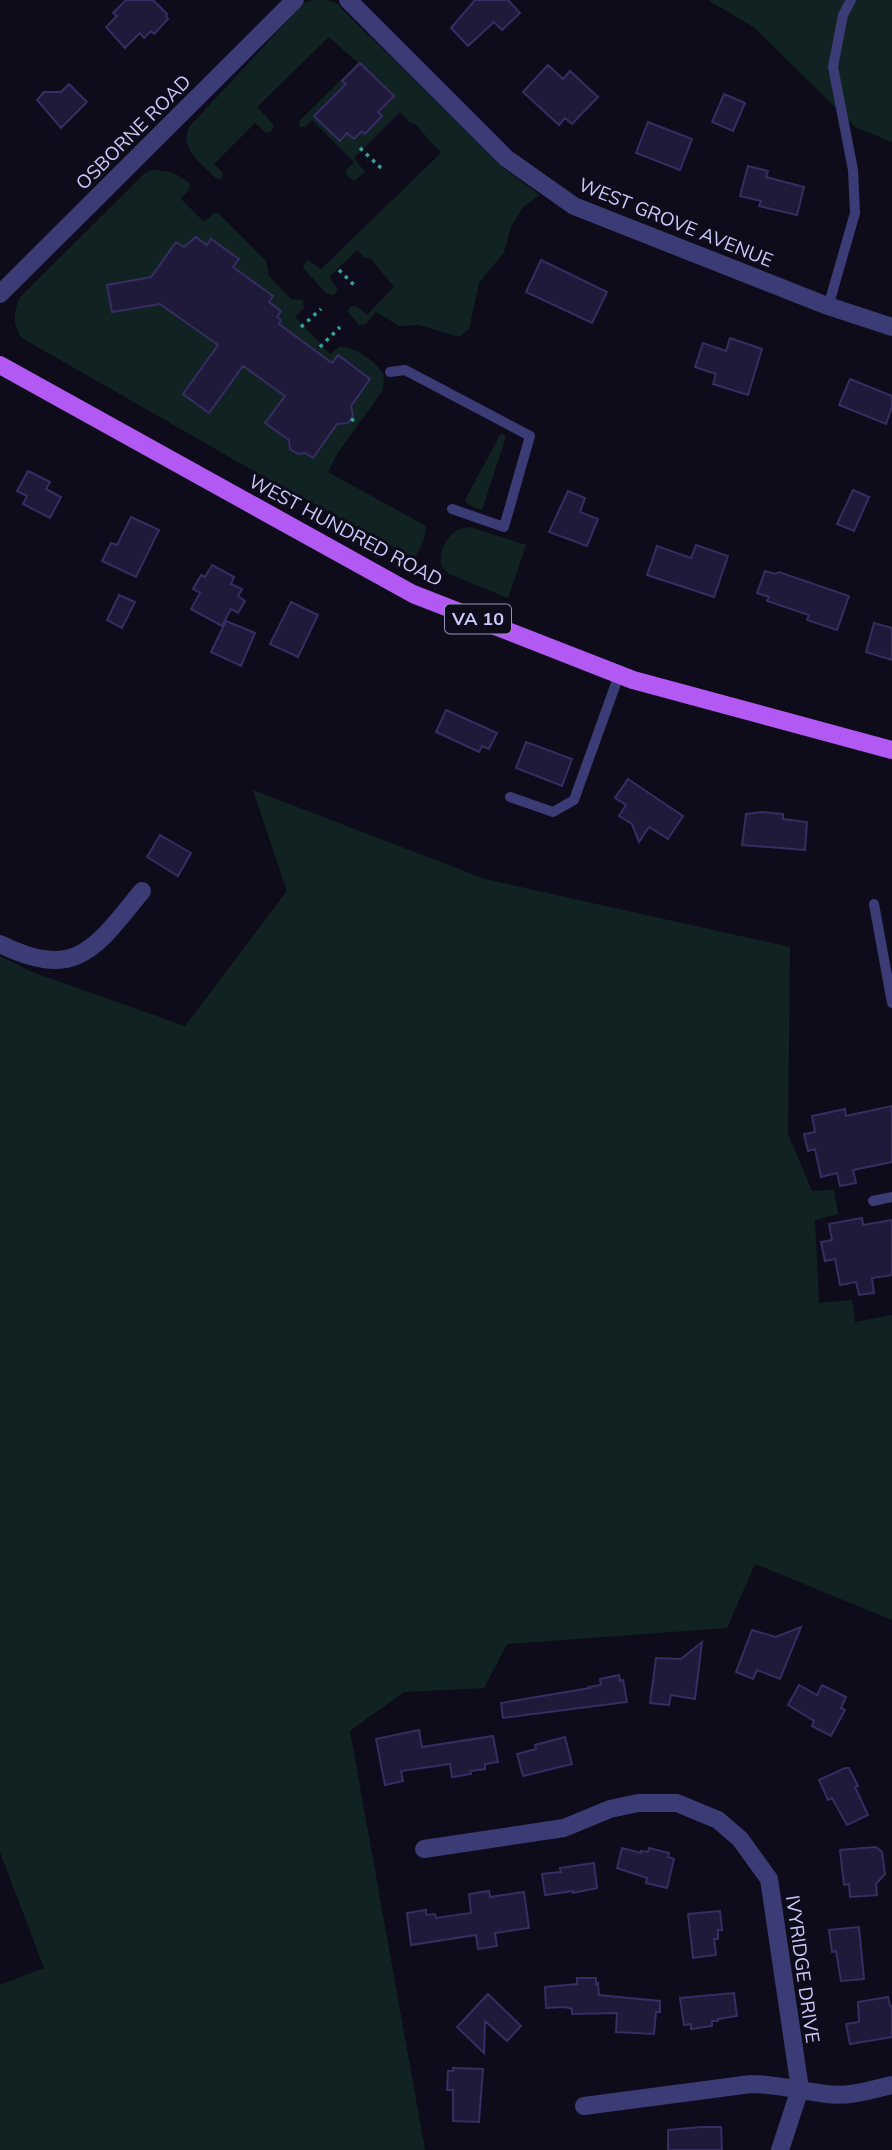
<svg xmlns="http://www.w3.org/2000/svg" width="892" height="2150" font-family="Mulish,sans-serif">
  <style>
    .green { fill: #102322 }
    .building { fill: #1f1a39; stroke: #362d63; stroke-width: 2 }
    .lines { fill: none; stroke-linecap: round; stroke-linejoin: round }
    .path { stroke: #36a297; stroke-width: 3.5; stroke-dasharray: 3.5 5; stroke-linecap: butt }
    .service { stroke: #3b3b75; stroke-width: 10 }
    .minor { stroke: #3b3b75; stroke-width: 18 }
    .tertiary { stroke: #3b3b75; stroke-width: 18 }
    .primary { stroke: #b159f2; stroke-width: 18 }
    .labels { text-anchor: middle; stroke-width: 6; stroke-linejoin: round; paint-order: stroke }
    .shield { fill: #0e0c1a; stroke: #9390b8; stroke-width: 2 }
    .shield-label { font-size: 18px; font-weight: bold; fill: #ccc9fb }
    .street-label { font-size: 19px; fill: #ccc9fb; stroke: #0e0c1a }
  </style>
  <rect width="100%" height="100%" fill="#0e0c1a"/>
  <!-- green -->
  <path class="green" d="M313 0H327L336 3 506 170 540 195 523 207 511 227 504 252 479 283 469 329 459 337 419 325 399 326 376 312 366 324 359 325 348 312 350 306H357L367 315 394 287 371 259 365 258 357 250 329 277 338 290 334 295 326 293 304 269 303 265 308 260 321 269 441 153 414 123H410L400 112 354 158 365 172 354 181 346 175V170L354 162 312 120 305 127H300L299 125 300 120 358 63 329 37 257 107 274 125 272 131 266 133 255 123 214 164 223 173 221 179H217C203 165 179 149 189 127L304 3Z
    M708 0H892V142L855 127 755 28Z
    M151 170C167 170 178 173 190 184L189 189 181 199 204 222 214 213H218L266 261 269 276 291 299 303 300 304 308 295 317 330 354 339 347C354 345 376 362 384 375L383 390 337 454 328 472 426 526 424 539 416 556H410L261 475 22 338C12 325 13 310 21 296L145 173Z
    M501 433 506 436 482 510 467 504 465 500Z
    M470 527 526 545 508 598 449 574 441 566C439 546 450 528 470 527Z
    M253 790 485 879 790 947 788 1134 812 1191 834 1190 838 1214 815 1220 819 1303 852 1300 855 1322 892 1315V1620L755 1564 727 1628 507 1644 484 1688 404 1692 350 1731 425 2150H0V1985L44 1968 0 1852V956L32 972 185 1026 287 891Z"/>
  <!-- building -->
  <path class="building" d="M126 0H153L167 14 166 16 168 19 154 34 151 31 144 38 140 33 125 48 106 27 117 16 113 13Z
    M475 0H508L520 13 502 30 494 22 468 46 451 28Z
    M360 63 394 96 378 112 382 116 365 134 362 131 354 139 347 133 340 141 314 116 346 84 342 81Z
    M548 65 563 79 570 71 598 97 572 124 565 118 559 125 523 92Z
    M69 84 87 102 61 128 37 100 44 92H61Z
    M724 94 745 103 733 131 712 122Z
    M648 122 692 139 680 170 636 153Z
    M748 166 768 171 766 177 804 187 797 215 759 206 761 201 740 196Z
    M196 237 207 245 211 239 239 259 233 267 273 296 269 302 281 311 277 317 281 320 279 324 332 363 338 355 370 379 351 406 353 416 348 423 337 424 313 458 305 453 298 454 290 449 289 440 265 423 285 396 243 366 209 413 183 394 218 345 160 304 112 312 107 285 151 277 176 242 184 247Z
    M541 260 607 292 592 323 526 292Z
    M730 338 762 349 748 395 713 384 716 374 695 367 703 343 726 351Z
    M850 379 892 396V407L886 424 839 405Z
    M28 471 50 482 46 489 61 497 50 518 23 504 27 496 17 491Z
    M853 490 869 497 854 531 837 524Z
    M568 491 585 498 580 512 598 519 587 546 549 532Z
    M131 517 159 530 136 577 102 561 111 543 117 545Z
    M696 545 728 556 714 597 647 575 657 546 691 558Z
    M212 565 234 577 231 584 242 589 238 596 245 601 238 613 231 609 222 626 191 609 200 593 193 589 201 575 205 577Z
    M765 571 775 574 779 572 849 596 837 630 807 620 809 615 767 601 769 597 757 593Z
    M119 595 135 602 122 628 107 620Z
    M291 602 318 615 298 657 270 644Z
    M226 621 255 633 241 666 211 652Z
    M874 623 892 628V660L866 652Z
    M446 710 497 733 489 749 482 746 479 752 436 732Z
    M526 742 572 759 562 786 516 768Z
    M628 779 683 816 668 839 649 827 639 842 632 824 619 816 626 805 615 798Z
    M762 812 783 814V819L807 822 805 850 742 845 746 814Z
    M160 835 191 853 178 876 147 857Z
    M892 1106V1162L853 1170 856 1183 840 1186 837 1173 821 1177 815 1149 808 1151 804 1134 815 1132 812 1116 845 1109 846 1116Z
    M862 1218 863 1225 892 1220V1275L872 1278 874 1293 859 1295 856 1282 840 1285 835 1259 825 1261 821 1242 832 1240 829 1224Z
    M801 1627 780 1679 757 1670 753 1679 736 1672 752 1630 776 1637Z
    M702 1642 695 1699 671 1695 669 1705 650 1703 656 1658 681 1659Z
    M619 1675 620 1681 623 1680 627 1702 503 1718 501 1703 590 1688 589 1687 601 1685 600 1679Z
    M799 1685 817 1695 822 1685 846 1697 841 1708 845 1710 831 1736 812 1726 814 1721 788 1705Z
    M419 1730 422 1747 493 1736 498 1762 485 1764V1769L470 1771 471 1774 452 1777 450 1764 401 1771 403 1781 385 1785 376 1739Z
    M565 1737 572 1764 523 1776 517 1754 536 1749 535 1745Z
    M845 1768H849L858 1786 855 1787 868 1815 847 1825 832 1798 828 1800 819 1780Z
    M876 1847 882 1852 885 1874 876 1884 877 1895 850 1897 849 1884 844 1885 840 1850Z
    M622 1848 641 1853V1851L648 1852 649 1848 669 1853 668 1857 674 1859 667 1888 646 1883 647 1878 617 1868Z
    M594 1863 597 1888 573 1893V1891L545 1895 542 1874 561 1872 560 1868Z
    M489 1891 490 1897 524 1892 529 1928 495 1933 497 1946 478 1949 476 1935 411 1945 407 1913 426 1910V1915L435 1914 436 1918 471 1913 469 1894Z
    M720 1911 722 1930H718V1939H714L716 1955 693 1958 688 1914Z
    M859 1927 864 1979 841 1981 836 1951 832 1952 829 1930Z
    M577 1978H596V1984L598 1983 599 1995 660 2001V2012H656L654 2034 616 2032 617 2013 572 2014V2009L565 2007 546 2008 545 1987 577 1984Z
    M734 1993 737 2016 718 2019V2021H712V2026L691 2029V2024L684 2025 680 1998Z
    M488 1994 521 2026 507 2041 485 2021 484 2053 457 2027Z
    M888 1997 890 2006H892V2037L850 2044 846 2024 859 2022 858 2002Z
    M453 2068 483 2069 479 2122 453 2121V2090H447L448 2071H453Z
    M701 2127H721L722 2150H668V2130Z"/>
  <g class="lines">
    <!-- path -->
    <path class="path" d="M360 148 382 169
      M339 270 355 286
      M301 327 321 309
      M320 347 340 327
      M351 419 356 422"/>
    <!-- service -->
    <path class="service" d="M828 307 855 213 853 170 833 67 843 15 851 0
      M390 372 405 370 530 436 504 527 452 509
      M510 797 553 812 574 800 619 675
      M874 904 892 1003
      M873 1201 892 1197"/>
    <!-- minor -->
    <path class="minor" d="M348 0 506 158 574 206 825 305 892 327
      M0 944C77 982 96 947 142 891
      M424 1849 564 1828 610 1809 638 1803H677L718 1820 740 1839 769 1879 800 2089 780 2150
      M584 2106 751 2084C778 2084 801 2091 827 2094 849 2097 871 2090 892 2085"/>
    <!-- tertiary -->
    <path class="tertiary" d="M0 294 295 0"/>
    <!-- primary -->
    <path class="primary" d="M0 365 413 594 633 680 892 750"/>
  </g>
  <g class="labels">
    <!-- shield labels -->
    <rect class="shield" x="445" y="604.5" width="66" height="29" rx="5"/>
    <g class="shield-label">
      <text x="478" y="625">VA 10</text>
    </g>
    <!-- street labels -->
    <g class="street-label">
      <text transform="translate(133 132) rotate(-45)" y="7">OSBORNE ROAD</text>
      <text transform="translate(676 222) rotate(22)" y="7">WEST GROVE AVENUE</text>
      <text transform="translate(346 530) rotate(28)" y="7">WEST HUNDRED ROAD</text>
      <text transform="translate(803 1969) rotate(82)" y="7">IVYRIDGE DRIVE</text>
    </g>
  </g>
</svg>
